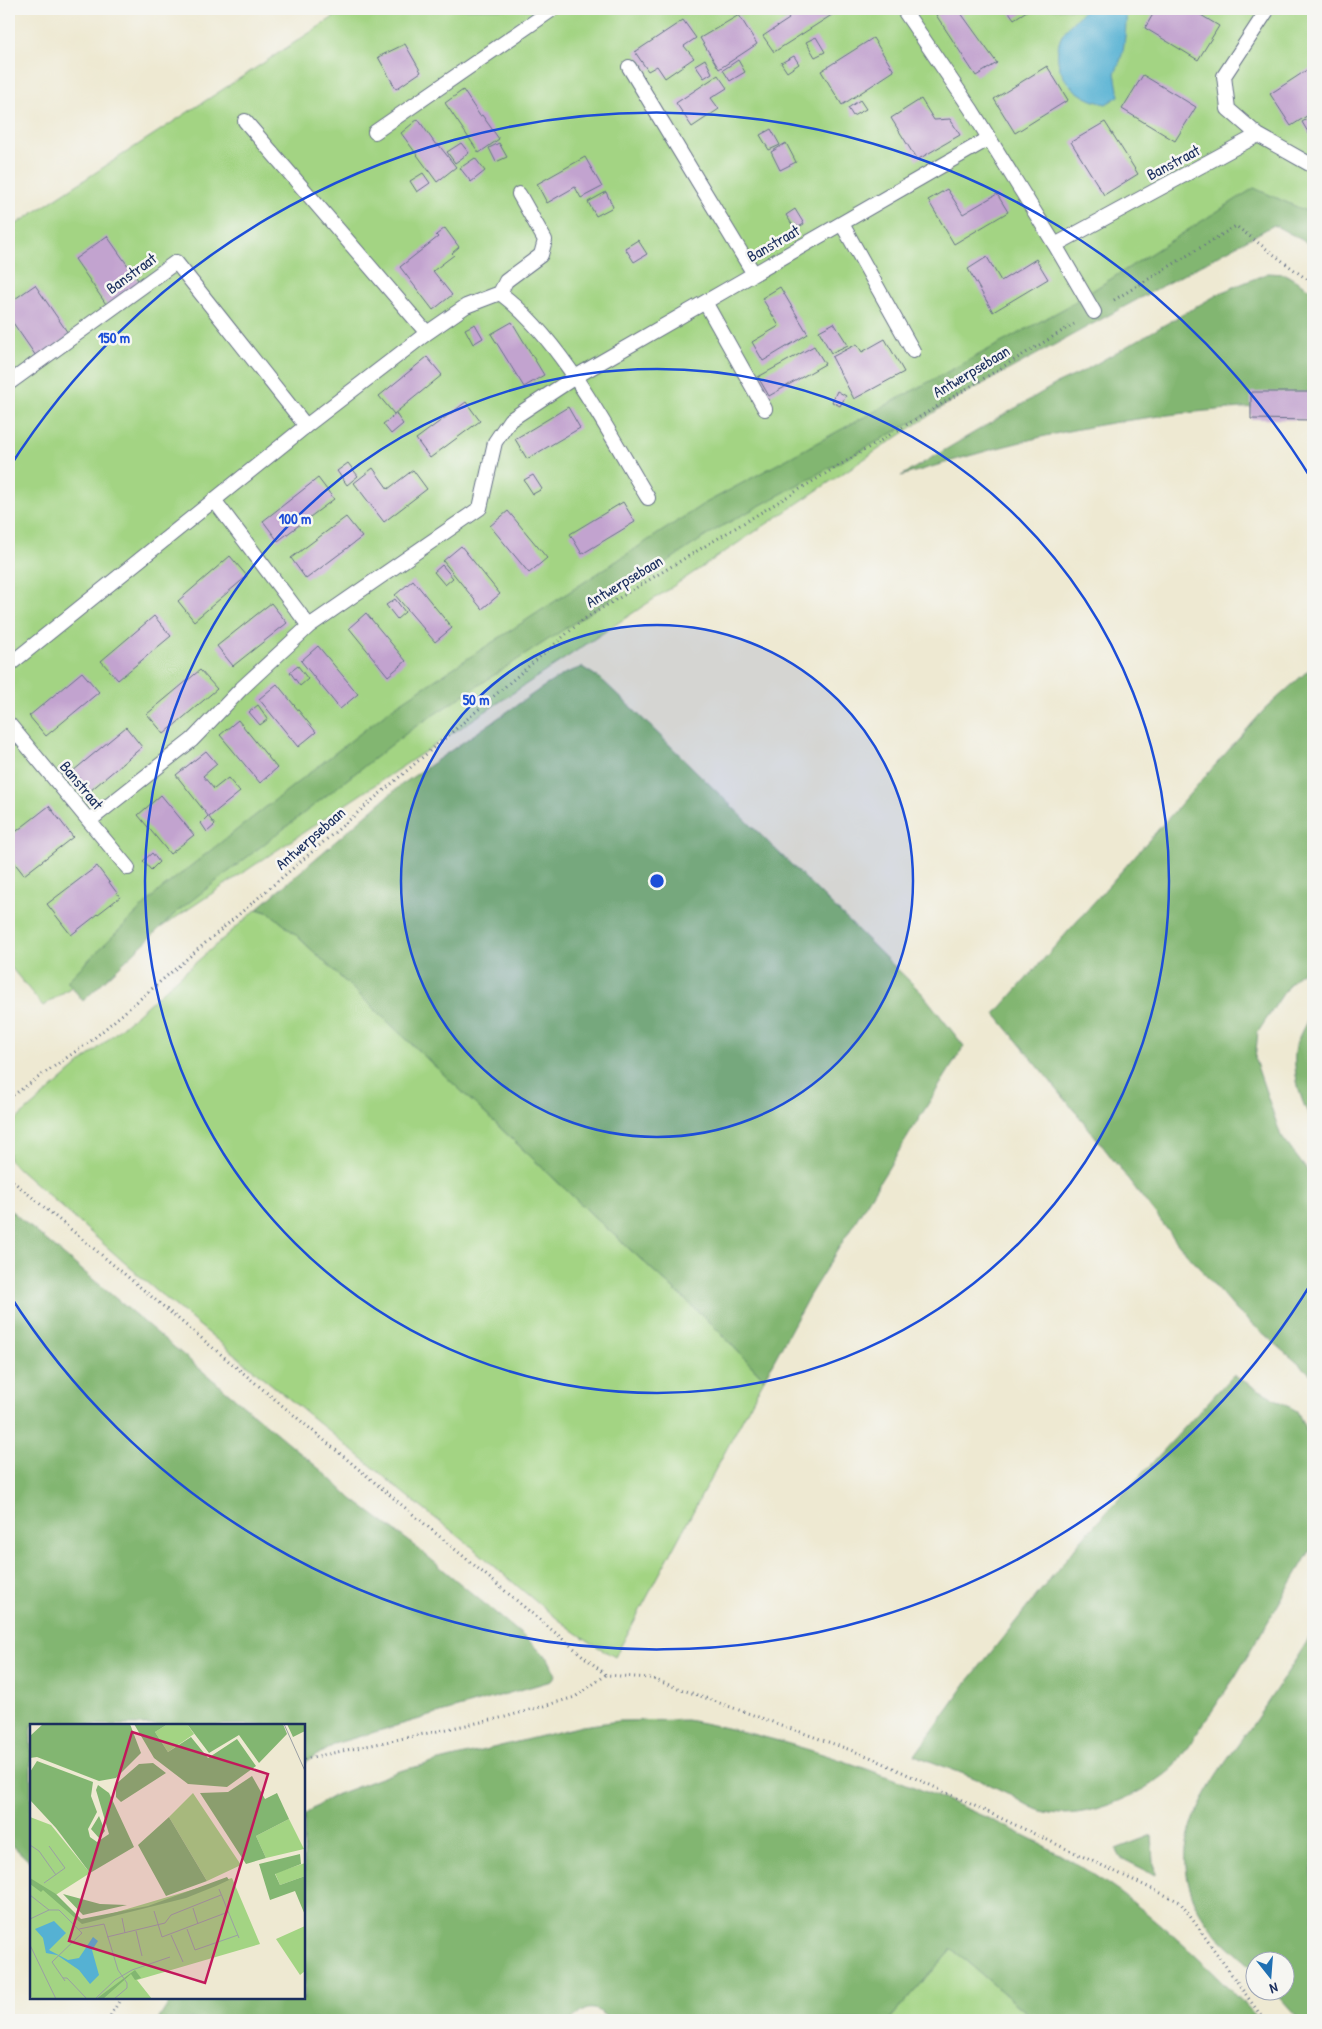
<svg xmlns="http://www.w3.org/2000/svg" width="1322" height="2029" font-family="'Patrick Hand',sans-serif">
  <style>
    .green { fill: #a3d483; stroke: #5f8270 }
    .forest { fill: #82b671; stroke: #4e7268 }
    .water { fill: #55b1d3; stroke: #387098 }
    .building { fill: #c2a3cf }
    .lines { fill: none; stroke-linecap: round; stroke-linejoin: round }
    .lane-casing { stroke: #657087; stroke-width: 16 }
    .path { stroke: #657087; stroke-width: 3; stroke-dasharray: 1 4; stroke-linecap: butt }
    .lane { stroke: #fff; stroke-width: 14 }
    .ring { fill: none; stroke: #1d4ed8; stroke-width: 2.5 }
    .labels { text-anchor: middle; stroke-width: 5; stroke-linejoin: round; paint-order: stroke }
    .street-label { font-size: 16px; fill: #1b2f5e; stroke: #f6f6f2 }
    .inset-road { fill: none; stroke: #9a9fa4; stroke-width: 1 }
    .view { fill: #c2185b; fill-opacity: 0.15; stroke: #c2185b; stroke-width: 2.5 }
    .inset-edge { fill: none; stroke: #1b2f5e; stroke-width: 2.5 }
    .centre { fill: #1d4ed8; stroke: #f6f6f2; stroke-width: 2.5 }
    .ring-label { font-size: 15px; text-anchor: middle; font-weight: bold; fill: #1d4ed8; stroke: #f6f6f2; stroke-width: 5; stroke-linejoin: round; paint-order: stroke }
  </style>
  <rect width="100%" height="100%" fill="#f6f6f2"/>
  <filter id="ink" filterUnits="userSpaceOnUse"><feTurbulence type="fractalNoise" baseFrequency=".02" numOctaves="2"/><feDisplacementMap in="SourceGraphic" scale="10" xChannelSelector="R" yChannelSelector="G"/><feConvolveMatrix kernelMatrix="1 2 1 2 8 2 1 2 1" color-interpolation-filters="sRGB"/></filter>
  <filter id="wash" filterUnits="userSpaceOnUse"><feTurbulence type="fractalNoise" baseFrequency=".0096" numOctaves="4" result="noise"/><feDisplacementMap in="SourceGraphic" scale="20" xChannelSelector="R" yChannelSelector="G"/><feGaussianBlur stdDeviation="1.12" result="paint"/><feColorMatrix in="noise" values="0 0 0 0 0 0 0 0 0 0 0 0 0 0 0 0 0 1.4 0 .05"/><feComposite in="paint" operator="in"/></filter>
  <g filter="url(#wash)">
    <rect width="100%" height="100%" fill="#eee9d2"/>
    <!-- green -->
    <path class="green" d="M346 9H1313V237L1244 206 43 1006 9 965V229Z
      M257 909 270 913 296 935 601 1223 712 1324 764 1379 615 1657C562 1628 517 1585 471 1546 440 1521 408 1499 379 1472L152 1287 9 1160V1126Z
      M952 1949 1035 2020H889Z"/>
    <!-- forest -->
    <path class="forest" d="M1254 188 1313 214V246L1274 225 717 529 412 729 178 911 83 1001 67 981 160 890 395 706 702 505 1065 308Z
      M1268 273 1285 274 1313 291V404C1217 408 1119 417 1025 441 983 451 942 464 901 476L1056 384 1080 373 1222 292Z
      M1313 666V961L1290 983 1258 1032 1255 1060 1281 1136 1313 1178V1376L1237 1311 1180 1246 1087 1126 995 1014 1264 710Z
      M582 667 601 679 638 714 889 961 922 993 964 1046 809 1296 764 1379 712 1324 601 1223 296 935 270 913 257 909 401 785 543 687 564 674Z
      M1313 1010V1121C1300 1105 1290 1063 1297 1042 1301 1031 1308 1020 1313 1010Z
      M9 1209 329 1477 352 1499 410 1542 521 1634 548 1658 556 1675 551 1681 337 1743 304 1763V1725H31V1863L9 1842Z
      M1233 1375 1297 1411 1313 1445V1546L1235 1677 1175 1766C1147 1793 1084 1822 1045 1812 1030 1809 1015 1796 1001 1790 973 1776 943 1767 915 1755L968 1681 1082 1539Z
      M1313 1632V2020H1300L1275 1992H1284V1962H1254V1969C1239 1955 1215 1936 1204 1918 1191 1899 1184 1873 1186 1850 1191 1805 1228 1759 1253 1724 1274 1693 1294 1663 1313 1632Z
      M687 1720C775 1736 861 1764 943 1799 1019 1830 1093 1867 1156 1921 1193 1952 1227 1985 1260 2020H1035L952 1949 889 2020H612C594 2007 589 2003 572 2020H158L172 1998H304V1815L333 1796 399 1771 582 1726 619 1721Z
      M1152 1835 1155 1875 1121 1858 1116 1849Z"/>
    <!-- water -->
    <path class="water" d="M1085 9H1127C1125 31 1126 53 1115 73L1119 96 1106 104C1077 99 1051 75 1059 43 1062 30 1077 19 1085 9Z"/>
    <g id="blocks">
      <!-- building -->
      <path class="building" d="M783 9H841L774 52 763 36 789 19Z
        M945 9H958L997 63 976 76 936 15Z
        M1007 9H1030L1014 19Z
        M1156 9H1191L1219 26 1198 60 1145 28Z
        M739 15 757 44 719 69 700 38Z
        M683 20 696 38 684 46 694 58 665 78 657 66 648 71 635 52Z
        M816 37 825 52 815 57 806 42Z
        M873 38 894 71 842 105 821 71Z
        M405 44 421 72 396 89 378 57Z
        M794 56 799 64 787 72 781 63Z
        M705 59 712 73 704 78 695 65Z
        M738 60 745 72 730 81 723 70Z
        M1047 66 1068 100 1015 133 994 99Z
        M1313 66V112L1291 126 1270 94Z
        M718 75 727 88 711 98 719 109 692 127 676 103Z
        M1143 75 1196 107 1175 141 1122 109Z
        M463 90 480 116 482 115 499 139 479 153 445 103Z
        M921 99 934 120 950 119 960 135 917 160 891 118Z
        M860 100 866 109 853 116 848 108Z
        M1312 116 1313 136 1311 137 1302 122Z
        M418 119 436 145 438 144 456 167 437 182 401 133Z
        M1105 122 1138 174 1104 195 1071 142Z
        M771 129 780 145 769 150 760 135Z
        M461 143 469 153 455 163 447 152Z
        M499 143 507 157 496 162 489 148Z
        M786 143 796 162 780 170 771 152Z
        M585 157 602 187 581 198 575 187 547 203 537 184Z
        M475 158 485 171 471 182 460 168Z
        M423 173 430 183 417 192 410 181Z
        M947 189 963 214 997 194 1008 212 954 244 928 200Z
        M606 192 613 207 596 216 588 202Z
        M795 209 804 224 795 229 786 215Z
        M445 228 459 247 452 253 454 255 433 271 452 295 433 310 400 267 438 237 436 235Z
        M107 236 143 287 110 310 75 259Z
        M638 240 647 254 634 262 625 248Z
        M987 257 1001 281 1036 259 1048 279 993 312 968 269Z
        M35 285 70 336 38 359 9 317V303Z
        M780 287 808 334 763 361 752 342 779 326 762 298Z
        M512 322 544 375 524 387 491 334Z
        M834 323 848 345 831 353 819 331Z
        M475 324 483 338 473 344 465 329Z
        M885 339 904 372 854 399 832 357 857 344 862 352Z
        M814 346 825 364 769 396 758 377Z
        M427 357 442 375 394 414 379 396Z
        M837 391 846 396 840 406 832 402Z
        M1251 392H1313V420L1251 419Z
        M466 402 480 421 430 458 416 439Z
        M568 407 580 428 527 459 515 439Z
        M396 414 403 424 391 434 383 424Z
        M348 463 358 476 347 485 337 471Z
        M373 468 388 489 413 470 427 489 384 522 354 483Z
        M533 475 542 489 533 494 524 480Z
        M318 478 334 499 278 541 263 521Z
        M623 502 635 522 582 554 570 534Z
        M508 511 547 558 529 573 490 526Z
        M346 517 362 537 306 579 291 558Z
        M461 546 500 594 482 609 443 561Z
        M230 556 247 576 194 621 178 601Z
        M442 565 453 578 445 585 434 572Z
        M413 580 452 628 435 642 395 595Z
        M395 599 405 612 397 619 386 605Z
        M271 603 287 623 233 666 217 646Z
        M366 613 406 661 388 676 349 628Z
        M154 616 171 636 118 680 101 661Z
        M318 646 358 694 340 709 301 661Z
        M298 666 308 679 300 686 290 672Z
        M200 670 217 689 164 734 147 714Z
        M82 672 99 692 46 736 29 716Z
        M277 684 316 732 298 747 259 699Z
        M258 705 268 719 260 725 249 712Z
        M238 720 277 768 260 783 220 735Z
        M126 727 142 747 90 791 73 771Z
        M206 751 217 764 203 776 214 789 228 778 240 792 209 817 176 775Z
        M161 795 194 835 170 854 138 815Z
        M49 806 73 837 24 875 9 856V837Z
        M208 816 215 825 207 832 201 823Z
        M152 853 159 862 151 870 143 861Z
        M97 866 120 897 71 935 47 904Z"/>
    </g>
  </g>
  <g filter="url(#ink)">
    <use href="#blocks" fill-opacity="0" stroke="#657087" stroke-width="1"/>
    <g class="lines">
      <defs>
        <path id="lane" d="M903 9 971 109 1055 245 1258 135
          M1268 9 1224 76 1228 109 1258 135 1313 166
          M629 67 754 274
          M245 121 427 333
          M375 132 553 9
          M842 224 913 351
          M1055 245 1094 312
          M500 293 506 281 541 255 545 240 519 194
          M705 302 765 409
          M9 383 176 262 306 426
          M214 500 309 626
          M9 665 306 426 427 333 466 306 500 293C563 341 607 430 648 498
          M9 724 128 868
          M89 821 192 740 242 688 309 626 480 508 495 442 510 420 575 377 988 139"/>
      </defs>
      <!-- lane casing -->
      <use href="#lane" class="lane-casing"/>
      <!-- path -->
      <path class="path" d="M1114 300 1236 226 1313 284
        M9 1098 92 1040 584 619 1074 324
        M9 1178 606 1675 650 1678 870 1757 1180 1902 1264 2020
        M304 1759 505 1717 575 1697 606 1675
        M108 2020 121 1998"/>
      <!-- lane -->
      <use href="#lane" class="lane"/>
    </g>
  </g>
  <!-- distance rings -->
  <circle cx="657" cy="881" r="256" fill="#1d4ed8" fill-opacity=".12"/>
  <g class="ring">
    <circle cx="657" cy="881" r="256"/>
    <circle cx="657" cy="881" r="512"/>
    <path d="M1312 1282A768 768 0 0 1 9 1294M9 468A768 768 0 0 1 1312 480"/>
  </g>
  <g class="labels">
    <!-- street labels -->
    <g class="street-label">
      <text transform="translate(1173 162) rotate(-28)" y="6">Banstraat</text>
      <text transform="translate(773 243) rotate(-30)" y="6">Banstraat</text>
      <text transform="translate(131 273) rotate(-36)" y="6">Banstraat</text>
      <text transform="translate(971 371) rotate(-31)" y="6">Antwerpsebaan</text>
      <text transform="translate(624 581) rotate(-31)" y="6">Antwerpsebaan</text>
      <text transform="translate(82 785) rotate(50)" y="6">Banstraat</text>
      <text transform="translate(310 838) rotate(-41)" y="6">Antwerpsebaan</text>
    </g>
  </g>
  <!-- overview -->
  <g transform="translate(30 1724)">
    <rect width="275" height="275" fill="#eee9d2"/>
    <path d="M138 0H157L164 10 138 28 125 8ZM163 69 211 141 177 157 139 93ZM0 93 21 101 60 149 24 172 53 198 202 154 230 220 107 256 122 275H3L0 272ZM259 95 274 125 236 134 226 112ZM275 139V152L250 161 245 149ZM275 202V247L270 251 246 215Z" fill="#a3d483"/>
    <path d="M13 0H100L111 29 86 54 69 57 7 33 0 34V12ZM104 0H138L125 8 138 28 161 13 178 34 207 15 226 42 197 63 158 60 124 34ZM157 0H253L257 10 229 39 209 11 179 29ZM257 0H275V7L263 13ZM7 37 63 58 61 72 67 88 58 105 60 113 67 118 79 110 66 66 68 61 79 69 104 123 60 149 26 104 0 76V48ZM123 39 136 49 91 78 86 73V60L109 40ZM222 52 235 75 247 69 259 95 226 112 236 134 216 140 170 69 198 68ZM69 92 75 107 69 114 61 105ZM139 93 177 157 136 172 108 121ZM270 130 271 140 245 150 250 161 275 152V191L265 167 240 176 229 140ZM197 153 199 156 186 162 156 174 52 200 13 166 11 168 0 160V154L26 170 51 195 118 182ZM33 170 70 180 97 181 53 191ZM105 246 111 254 105 256 101 250 73 275H66Z" fill="#82b671"/>
    <path d="M24 197 36 209 19 226 38 236 49 234 63 213 68 217 62 226 69 251 60 260 49 246 27 231 16 229 13 214 5 205Z" fill="#55b1d3"/>
    <path class="inset-road" d="M254 0 275 47M0 121 9 127 26 151M14 159 35 144 19 122M189 165 209 214M0 171 19 186M163 184 168 200M124 187 132 213 198 188M92 194 95 209M0 195 19 186H29L52 209 22 238 35 257M49 205 74 200 88 246 97 259V264L84 275M157 205 165 226 208 211M106 207 112 232M141 211 153 238M77 213 135 199 141 191 191 171M0 221 26 275M33 254H37L57 275M65 275 85 256 102 246 140 233"/>
    <path class="view" d="M102 8 238 50 175 259 39 217Z"/>
    <rect width="275" height="275" class="inset-edge"/>
  </g>
  <circle cx="657" cy="881" r="8" class="centre"/>
  <g class="ring-label">
    <text x="114" y="343">150 m</text>
    <text x="295" y="524">100 m</text>
    <text x="476" y="705">50 m</text>
  </g>
  <!-- margin -->
  <rect width="1322" height="2029" fill="none" stroke="#f6f6f2" stroke-width="30"/>
  <!-- north arrow -->
  <g transform="translate(1270 1976) rotate(163)"><circle r="24" fill="#f6f6f2" stroke="#9ea6b7"/>
  <path d="M0-4L9 19L0 12L-9 19Z" fill="#1f6fb2"/>
  <text y="-8" font-size="14" font-weight="bold" text-anchor="middle" fill="#1b2f5e">N</text>
  </g>
</svg>
